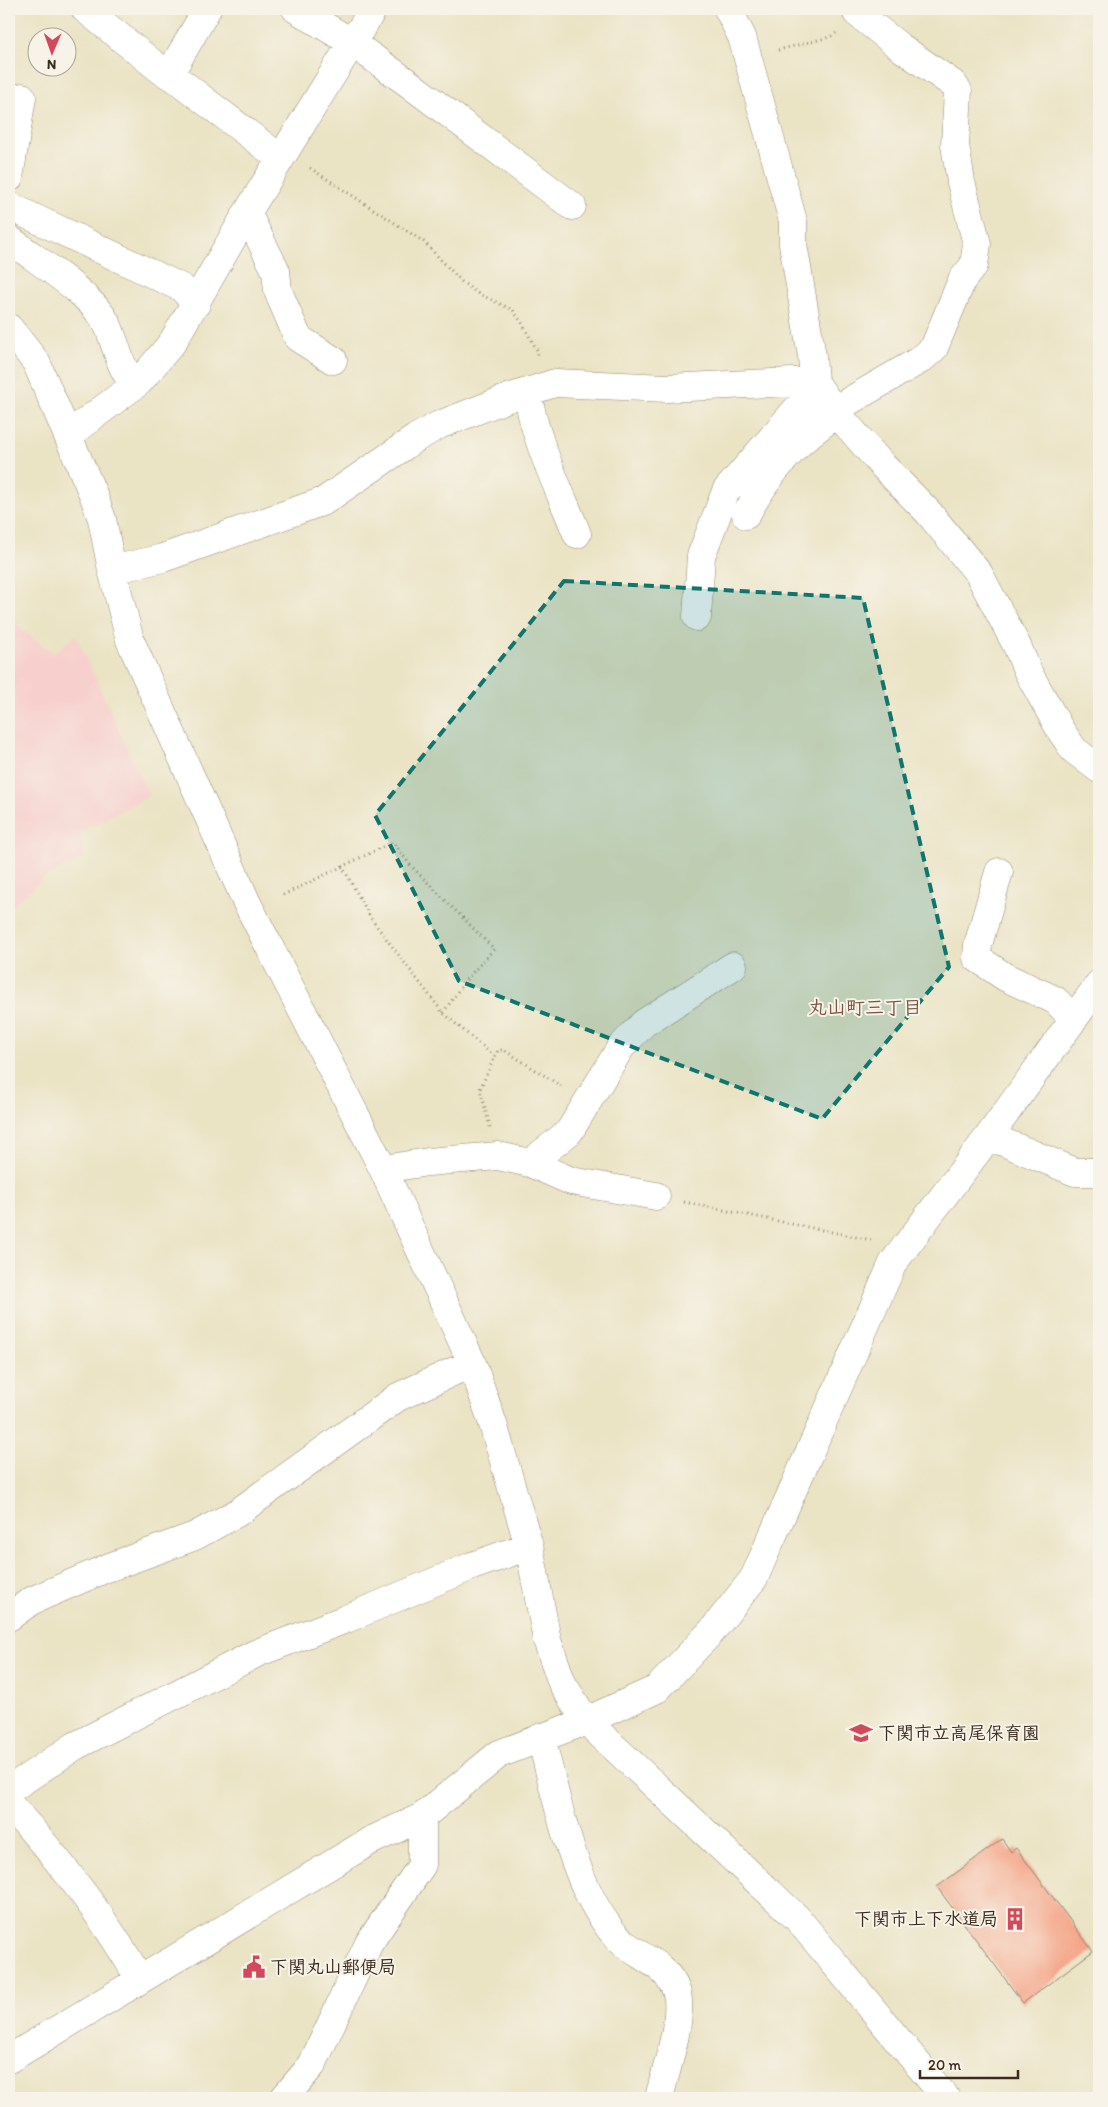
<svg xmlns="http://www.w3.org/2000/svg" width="1108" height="2107" font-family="Itim,'Klee One',sans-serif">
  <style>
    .built { fill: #f7d0cd }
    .building { fill: #f4a487 }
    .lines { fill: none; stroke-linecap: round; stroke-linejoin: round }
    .minor-casing { stroke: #928671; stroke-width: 29 }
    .path { stroke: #928671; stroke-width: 3; stroke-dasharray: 1 4; stroke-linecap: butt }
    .minor { stroke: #fff; stroke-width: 28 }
    .marked { fill: #0f766e; fill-opacity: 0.2; stroke: #0f766e; stroke-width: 4; stroke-dasharray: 10 6; stroke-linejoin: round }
    .labels { text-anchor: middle; stroke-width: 4; stroke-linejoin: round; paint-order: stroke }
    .poi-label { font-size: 18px; font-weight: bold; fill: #3b2a1e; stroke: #f7f3e8; text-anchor: start }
    .neighbourhood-label { font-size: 19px; font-weight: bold; fill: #7c5543; stroke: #f7f3e8 }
  </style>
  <rect width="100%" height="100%" fill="#f7f3e8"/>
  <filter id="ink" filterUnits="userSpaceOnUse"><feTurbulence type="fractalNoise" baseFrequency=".02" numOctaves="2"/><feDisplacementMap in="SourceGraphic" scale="10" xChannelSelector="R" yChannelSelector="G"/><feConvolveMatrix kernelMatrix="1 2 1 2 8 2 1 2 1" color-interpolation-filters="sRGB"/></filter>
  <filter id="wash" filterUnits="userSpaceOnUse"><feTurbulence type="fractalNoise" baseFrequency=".0096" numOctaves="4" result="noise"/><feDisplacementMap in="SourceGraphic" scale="20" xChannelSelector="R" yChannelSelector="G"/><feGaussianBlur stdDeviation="1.12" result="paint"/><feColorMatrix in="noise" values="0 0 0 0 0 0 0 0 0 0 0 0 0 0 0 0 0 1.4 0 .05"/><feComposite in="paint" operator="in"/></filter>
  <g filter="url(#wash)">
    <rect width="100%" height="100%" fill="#eae3c4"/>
    <!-- built -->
    <path class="built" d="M9 605 20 629 54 653 76 636 149 796 79 832 85 857 43 879 9 908Z"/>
    <g id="blocks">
      <!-- building -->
      <path class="building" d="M1002 1839 1011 1852 1016 1848 1093 1951 1023 2003 937 1887Z"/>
    </g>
  </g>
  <g filter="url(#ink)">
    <use href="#blocks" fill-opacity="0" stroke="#928671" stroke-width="1"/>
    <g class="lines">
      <defs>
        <path id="minor" d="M85 9 161 70 175 78 280 158
          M296 9 351 42 408 83 572 206
          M728 9 742 37 793 221V244L812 356 814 381 834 410 883 466 929 513 979 574 1017 646 1028 672 1061 731 1074 750 1099 769
          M169 75 207 9
          M9 178 22 97
          M9 206 182 288 196 304
          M247 213 276 271 278 291 298 338 333 360
          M9 239C37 261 88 291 106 322 117 343 118 367 135 385
          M9 328 36 362 93 494 102 519 112 570 130 640 246 901 383 1169 472 1363 493 1424 529 1546 547 1640 562 1683 586 1721 797 1918 946 2098
          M528 392C532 435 561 493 577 534
          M834 410 920 360 934 348 962 280 974 265 977 244 961 182 955 145 958 91 953 84 900 47 857 13
          M68 435 139 382 172 343 247 213 373 9
          M746 515C767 475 799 437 838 414
          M112 570 163 558 324 501 416 438 439 425 511 397 555 383 667 388 814 381
          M697 617 701 556 726 491 796 410 820 391
          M999 872 978 945 977 958 1005 977 1055 1000 1074 1019
          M989 1136 1075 1172H1099
          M530 1163 569 1132 621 1047 644 1023 733 966
          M383 1169 428 1162 498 1156 530 1163 571 1181 656 1196
          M9 1617 31 1601 107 1568 195 1536 237 1513 398 1397 472 1363
          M541 1737C555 1793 572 1877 606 1923 610 1929 615 1936 621 1941 640 1958 666 1964 676 1990 685 2014 665 2073 659 2098
          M9 1790 75 1746 257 1653 346 1619 472 1566 529 1546
          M9 1804C58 1858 104 1916 140 1980
          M9 2059 370 1841 422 1817 499 1754 586 1721 657 1689 712 1631 754 1578 893 1263 989 1136 1099 984
          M284 2098 312 2065 369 1943 422 1865V1817"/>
      </defs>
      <!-- minor casing -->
      <use href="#minor" class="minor-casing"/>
      <!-- path -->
      <path class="path" d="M778 50 830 37 836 33
        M310 168 424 242 462 282 477 293 513 310 522 323 538 352 537 358
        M342 866 372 920 443 1013 494 1056
        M283 895 393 842 411 866 494 949 465 981 443 1013
        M490 1127 480 1089 498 1050H504L561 1086
        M684 1202 871 1240"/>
      <!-- minor -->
      <use href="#minor" class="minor"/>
    </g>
  </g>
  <!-- marked area -->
  <path class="marked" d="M564 581 863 598 949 967 822 1119 459 981 375 815Z"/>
  <!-- icons -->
  <defs>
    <symbol id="school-bare" viewBox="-9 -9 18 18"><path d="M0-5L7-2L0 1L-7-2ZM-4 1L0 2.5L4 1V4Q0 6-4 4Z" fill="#d1495b" stroke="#f7f3e8" stroke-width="2.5" paint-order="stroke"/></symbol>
    <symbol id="building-bare" viewBox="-9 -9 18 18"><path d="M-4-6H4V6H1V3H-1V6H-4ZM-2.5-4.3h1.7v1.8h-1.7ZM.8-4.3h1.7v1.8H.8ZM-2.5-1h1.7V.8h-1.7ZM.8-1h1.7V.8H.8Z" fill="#d1495b" stroke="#f7f3e8" stroke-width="2.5" paint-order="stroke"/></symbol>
    <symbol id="civic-bare" viewBox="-9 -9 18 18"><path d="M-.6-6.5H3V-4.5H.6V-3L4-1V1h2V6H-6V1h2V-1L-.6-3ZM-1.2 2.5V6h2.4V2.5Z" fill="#d1495b" stroke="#f7f3e8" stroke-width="2.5" paint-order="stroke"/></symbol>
  </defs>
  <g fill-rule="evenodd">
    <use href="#school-bare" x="845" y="1717" width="32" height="32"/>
    <use href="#building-bare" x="999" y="1903" width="32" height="32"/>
    <use href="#civic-bare" x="238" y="1951" width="32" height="32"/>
  </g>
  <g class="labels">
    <!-- poi labels -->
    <g class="poi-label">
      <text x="878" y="1739">下関市立高尾保育園</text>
      <text x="998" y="1925" text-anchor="end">下関市上下水道局</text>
      <text x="270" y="1973">下関丸山郵便局</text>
    </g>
    <!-- neighbourhood labels -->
    <g class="neighbourhood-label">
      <text x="865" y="1014">丸山町三丁目</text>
    </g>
  </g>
  <!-- margin -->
  <rect width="1108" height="2107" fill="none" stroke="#f7f3e8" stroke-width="30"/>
  <!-- north arrow -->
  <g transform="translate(52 52) rotate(182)"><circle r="24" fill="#f7f3e8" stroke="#aca397"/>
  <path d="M0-4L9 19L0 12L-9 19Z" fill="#d1495b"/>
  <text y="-8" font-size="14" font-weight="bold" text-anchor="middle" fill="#3b2a1e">N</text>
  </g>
  <!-- scale -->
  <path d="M920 2070v8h98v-8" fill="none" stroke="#3b2a1e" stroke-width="2.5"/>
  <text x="928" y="2070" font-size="15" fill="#3b2a1e" stroke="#f7f3e8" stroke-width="4" paint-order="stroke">20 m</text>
</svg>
